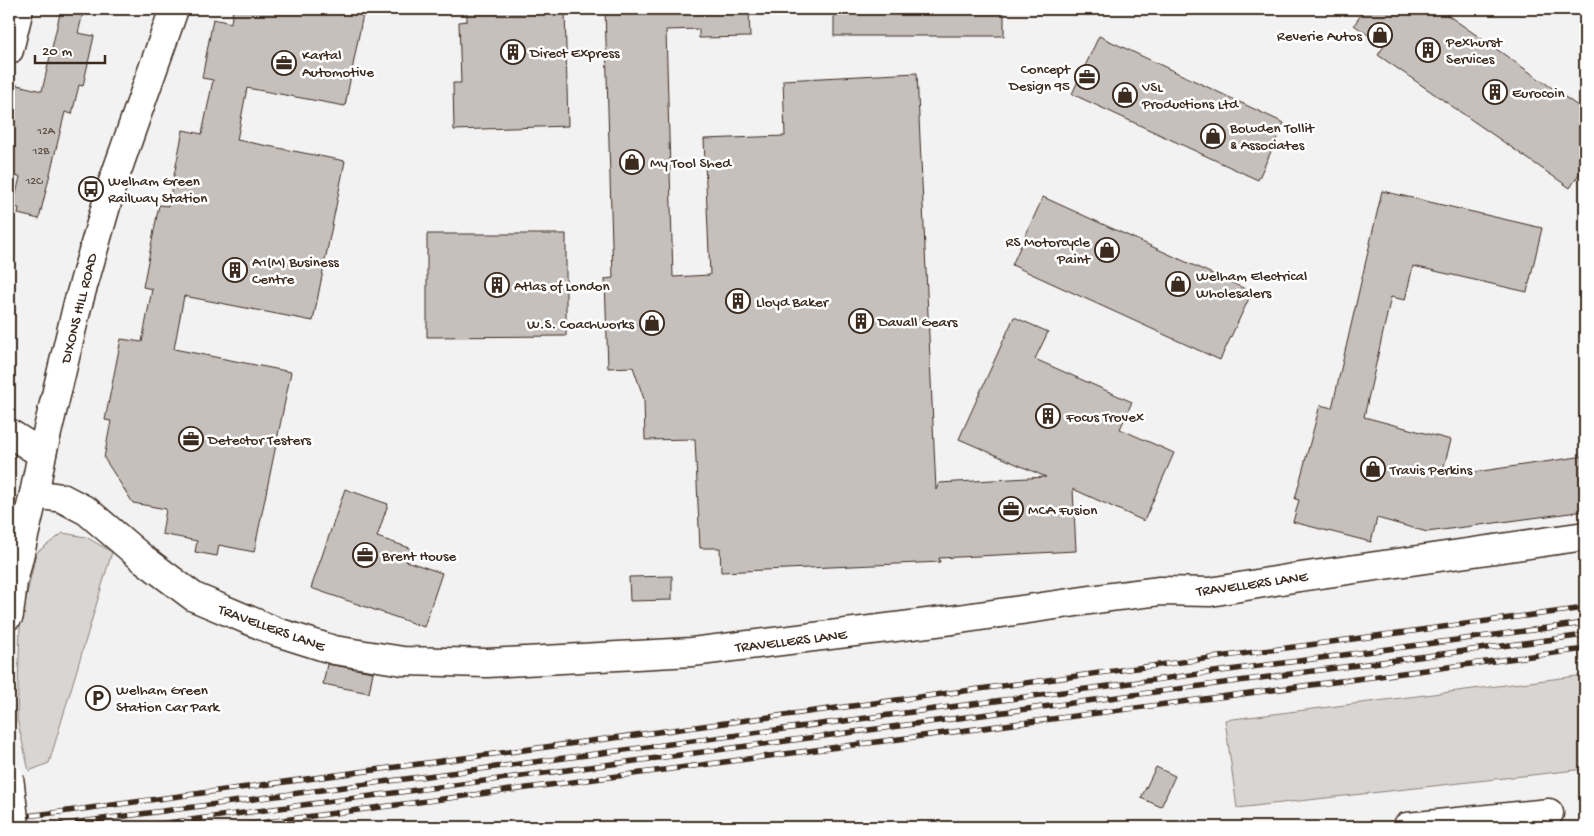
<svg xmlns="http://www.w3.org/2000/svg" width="1594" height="836" font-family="'Gochi Hand',sans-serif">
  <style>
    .green { fill: #d8d5d2; stroke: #8a8078 }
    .building { fill: #c6c0bd; stroke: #3b2a1e }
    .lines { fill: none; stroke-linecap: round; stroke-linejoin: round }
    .minor-casing { stroke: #3b2a1e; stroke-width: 31 }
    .tertiary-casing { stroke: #3b2a1e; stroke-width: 31 }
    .minor { stroke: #fff; stroke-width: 28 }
    .tertiary { stroke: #fff; stroke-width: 28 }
    .rail-casing { stroke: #3b2a1e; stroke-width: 5.5 }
    .rail { stroke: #fff; stroke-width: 4; stroke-dasharray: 11; stroke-linecap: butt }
    .tertiary-bridge-casing { stroke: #3b2a1e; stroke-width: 31; stroke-linecap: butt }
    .tertiary-bridge { stroke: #fff; stroke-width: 28 }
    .labels { text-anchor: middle; stroke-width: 5; stroke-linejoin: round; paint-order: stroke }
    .number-label { font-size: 12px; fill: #5e5046 }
    .poi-label { font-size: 15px; fill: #3b2a1e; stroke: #fff; text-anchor: start }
    .street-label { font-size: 15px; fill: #3b2a1e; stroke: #fff }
  </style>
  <rect width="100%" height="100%" fill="#f3f2f2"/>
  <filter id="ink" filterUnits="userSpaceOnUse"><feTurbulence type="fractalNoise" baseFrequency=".02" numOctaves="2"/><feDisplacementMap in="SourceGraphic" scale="10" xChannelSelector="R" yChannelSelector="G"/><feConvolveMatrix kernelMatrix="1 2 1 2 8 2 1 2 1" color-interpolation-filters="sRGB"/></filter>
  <g filter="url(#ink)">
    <!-- green -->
    <path class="green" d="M63 533 86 537 112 552 49 763 29 771 17 719 20 626 36 553Z
      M1585 675V769L1237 808 1225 720Z"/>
    <!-- building -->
    <path class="building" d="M61 9H84L78 33 94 36 83 86 79 85 72 114 65 112 39 219 18 214 19 208 13 207 20 177 9 176V83L42 91Z
      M233 9H364L345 106 247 88 237 140 345 161 313 321 184 296 174 349 291 372 254 552 219 545 217 556 195 552 197 541 162 534 166 509 133 503 104 458 111 421 105 420 121 339 142 342 152 289 143 287 159 205 168 206 183 130 202 134 213 80 202 78 213 19 231 23Z
      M467 9H565L568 126 454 130 453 83H461L459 22 467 21Z
      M605 9H749L750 37 699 38V29L666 30 673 277 710 275 704 139 785 136 783 80 917 73 936 490 939 483 1046 477 959 439 1014 317 1048 332 1035 359 1132 402 1120 429 1174 453 1144 521 1073 489 1076 551 939 558 940 562 721 572 720 548H700L695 439 645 440 644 399 633 367 608 368 605 279 613 278Z
      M834 9H1004V36H834Z
      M1365 9H1439L1585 111V165L1570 188 1378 55 1384 46 1354 25Z
      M1099 36 1284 123 1258 180 1072 94Z
      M1382 191 1542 228 1527 292 1413 266 1405 300 1391 297 1364 417 1451 440 1441 477 1585 456V511L1427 532 1377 518 1371 542 1293 522 1299 500 1295 499 1320 405 1332 408Z
      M1043 197 1252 292 1220 360 1012 265Z
      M427 234H566V336L427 337Z
      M345 489 388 504 377 537 410 548 406 561 442 573 424 627 311 588Z
      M672 576V600L630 601 629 577Z
      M327 664 373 672 369 693 323 684Z
      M1156 767 1175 776 1161 807 1141 798Z"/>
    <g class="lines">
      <defs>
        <path id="minor" d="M9 50 19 9
          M9 433 42 454
          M34 494 62 498 87 511 142 558 194 597 277 632 334 650 403 661 487 663 692 652 952 620 1111 597 1160 591 1210 592 1293 578 1585 536
          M1407 827 1549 813"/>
        <path id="tertiary" d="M9 615 13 582 34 494 42 454 77 307 112 185 174 9"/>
      </defs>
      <!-- minor casing -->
      <use href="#minor" class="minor-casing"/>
      <!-- tertiary casing -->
      <use href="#tertiary" class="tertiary-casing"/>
      <!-- minor -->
      <use href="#minor" class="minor"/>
      <!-- tertiary -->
      <use href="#tertiary" class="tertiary"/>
      <defs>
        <path id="rail" d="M9 818 60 812 1585 608
          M42 827 1585 623
          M137 827 1585 635
          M229 827 1585 649"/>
      </defs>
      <!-- rail casing -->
      <use href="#rail" class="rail-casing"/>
      <!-- rail -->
      <use href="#rail" class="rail"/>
      <defs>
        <path id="tertiary-bridge" d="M9 777 15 827"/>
      </defs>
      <!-- tertiary-bridge casing -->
      <use href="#tertiary-bridge" class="tertiary-bridge-casing"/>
      <!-- tertiary-bridge -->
      <use href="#tertiary-bridge" class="tertiary-bridge"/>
    </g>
  </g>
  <!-- icons -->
  <defs>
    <symbol id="shop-ring" viewBox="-11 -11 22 22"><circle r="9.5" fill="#fff" stroke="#3b2a1e" stroke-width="1.5"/><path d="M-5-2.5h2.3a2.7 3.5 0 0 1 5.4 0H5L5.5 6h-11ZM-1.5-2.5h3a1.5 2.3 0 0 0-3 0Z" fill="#3b2a1e"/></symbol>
    <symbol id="building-ring" viewBox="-11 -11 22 22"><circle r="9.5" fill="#fff" stroke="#3b2a1e" stroke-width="1.5"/><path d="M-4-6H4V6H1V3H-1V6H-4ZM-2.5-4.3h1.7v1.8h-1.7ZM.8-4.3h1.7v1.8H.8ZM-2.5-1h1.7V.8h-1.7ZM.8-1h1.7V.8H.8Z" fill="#3b2a1e"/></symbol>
    <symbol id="office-ring" viewBox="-11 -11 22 22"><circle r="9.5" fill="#fff" stroke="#3b2a1e" stroke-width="1.5"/><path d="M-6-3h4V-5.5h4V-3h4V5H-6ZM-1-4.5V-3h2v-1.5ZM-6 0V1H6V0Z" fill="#3b2a1e"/></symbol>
    <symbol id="bus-ring" viewBox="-11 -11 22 22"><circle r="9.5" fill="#fff" stroke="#3b2a1e" stroke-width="1.5"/><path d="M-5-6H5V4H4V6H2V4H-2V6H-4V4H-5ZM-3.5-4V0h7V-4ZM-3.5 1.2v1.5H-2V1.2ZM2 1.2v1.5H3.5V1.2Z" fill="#3b2a1e"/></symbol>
    <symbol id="parking-ring" viewBox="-11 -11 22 22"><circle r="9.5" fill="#fff" stroke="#3b2a1e" stroke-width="1.5"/><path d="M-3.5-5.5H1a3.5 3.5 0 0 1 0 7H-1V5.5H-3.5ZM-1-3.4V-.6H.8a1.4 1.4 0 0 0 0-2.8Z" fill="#3b2a1e"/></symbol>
  </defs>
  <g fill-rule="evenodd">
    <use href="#shop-ring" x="1366" y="21" width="28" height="28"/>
    <use href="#building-ring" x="1414" y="36" width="28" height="28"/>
    <use href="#building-ring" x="499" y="38" width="28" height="28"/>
    <use href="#office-ring" x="270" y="49" width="28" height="28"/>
    <use href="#office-ring" x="1073" y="63" width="28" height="28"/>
    <use href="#building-ring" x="1481" y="78" width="28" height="28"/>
    <use href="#shop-ring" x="1111" y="81" width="28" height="28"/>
    <use href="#shop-ring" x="1199" y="122" width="28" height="28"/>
    <use href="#shop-ring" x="618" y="148" width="28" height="28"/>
    <use href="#bus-ring" x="77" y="175" width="28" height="28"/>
    <use href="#shop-ring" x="1093" y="236" width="28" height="28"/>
    <use href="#building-ring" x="221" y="256" width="28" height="28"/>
    <use href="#shop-ring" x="1164" y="270" width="28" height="28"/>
    <use href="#building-ring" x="483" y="271" width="28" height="28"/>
    <use href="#building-ring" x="724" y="287" width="28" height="28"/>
    <use href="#building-ring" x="847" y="307" width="28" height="28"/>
    <use href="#shop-ring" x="638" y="309" width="28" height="28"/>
    <use href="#building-ring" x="1034" y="402" width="28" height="28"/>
    <use href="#office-ring" x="177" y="425" width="28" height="28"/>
    <use href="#shop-ring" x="1359" y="455" width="28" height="28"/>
    <use href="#office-ring" x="997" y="495" width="28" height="28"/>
    <use href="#office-ring" x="351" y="541" width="28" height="28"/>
    <use href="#parking-ring" x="84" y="684" width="28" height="28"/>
  </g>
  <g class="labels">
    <!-- number labels -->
    <g class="number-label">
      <text x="46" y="134">12A</text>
      <text x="41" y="154">12B</text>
      <text x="34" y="184">12C</text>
    </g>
    <!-- poi labels -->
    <g class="poi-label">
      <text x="1362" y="40" text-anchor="end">Reverie Autos</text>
      <text x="1446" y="46">Pexhurst<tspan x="1446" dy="17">Services</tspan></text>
      <text x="530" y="57">Direct Express</text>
      <text x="302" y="59">Kartal<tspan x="302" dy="17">Automotive</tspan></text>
      <text x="1070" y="73" text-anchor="end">Concept<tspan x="1070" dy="17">Design 95</tspan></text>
      <text x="1142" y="91">VSL<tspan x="1142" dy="17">Productions Ltd</tspan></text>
      <text x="1512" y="97">Eurocoin</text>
      <text x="1230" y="132">Bowden Tollit<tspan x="1230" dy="17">&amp; Associates</tspan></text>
      <text x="650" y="167">My Tool Shed</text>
      <text x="108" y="185">Welham Green<tspan x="108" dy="17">Railway Station</tspan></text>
      <text x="1090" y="246" text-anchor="end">RS Motorcycle<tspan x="1090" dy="17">Paint</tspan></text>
      <text x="252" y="266">A1(M) Business<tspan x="252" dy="17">Centre</tspan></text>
      <text x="1196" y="280">Welham Electrical<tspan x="1196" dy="17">Wholesalers</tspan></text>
      <text x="514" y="290">Atlas of London</text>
      <text x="756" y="306">Lloyd Baker</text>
      <text x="878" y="326">Davall Gears</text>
      <text x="634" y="328" text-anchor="end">W.S. Coachworks</text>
      <text x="1066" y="421">Focus Trovex</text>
      <text x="208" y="444">Detector Testers</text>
      <text x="1390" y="474">Travis Perkins</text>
      <text x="1028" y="514">MCA Fusion</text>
      <text x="382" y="560">Brent House</text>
      <text x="116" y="694">Welham Green<tspan x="116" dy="17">Station Car Park</tspan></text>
    </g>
    <!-- street labels -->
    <g class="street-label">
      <text transform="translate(78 308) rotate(-76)" y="5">DIXONS HILL ROAD</text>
      <text transform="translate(1252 583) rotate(-8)" y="5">TRAVELLERS LANE</text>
      <text transform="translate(272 627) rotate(20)" y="5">TRAVELLERS LANE</text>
      <text transform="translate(791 640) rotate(-7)" y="5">TRAVELLERS LANE</text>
    </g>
  </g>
  <!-- margin -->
  <rect width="1594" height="836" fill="none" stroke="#fff" stroke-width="30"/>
  <rect x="15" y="15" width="1564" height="806" fill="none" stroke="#3b2a1e" stroke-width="2" filter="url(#ink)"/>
  <!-- scale -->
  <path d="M35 55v8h70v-8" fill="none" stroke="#3b2a1e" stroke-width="2.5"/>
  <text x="42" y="55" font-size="15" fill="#3b2a1e" stroke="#ffffff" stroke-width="4" paint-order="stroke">20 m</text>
</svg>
